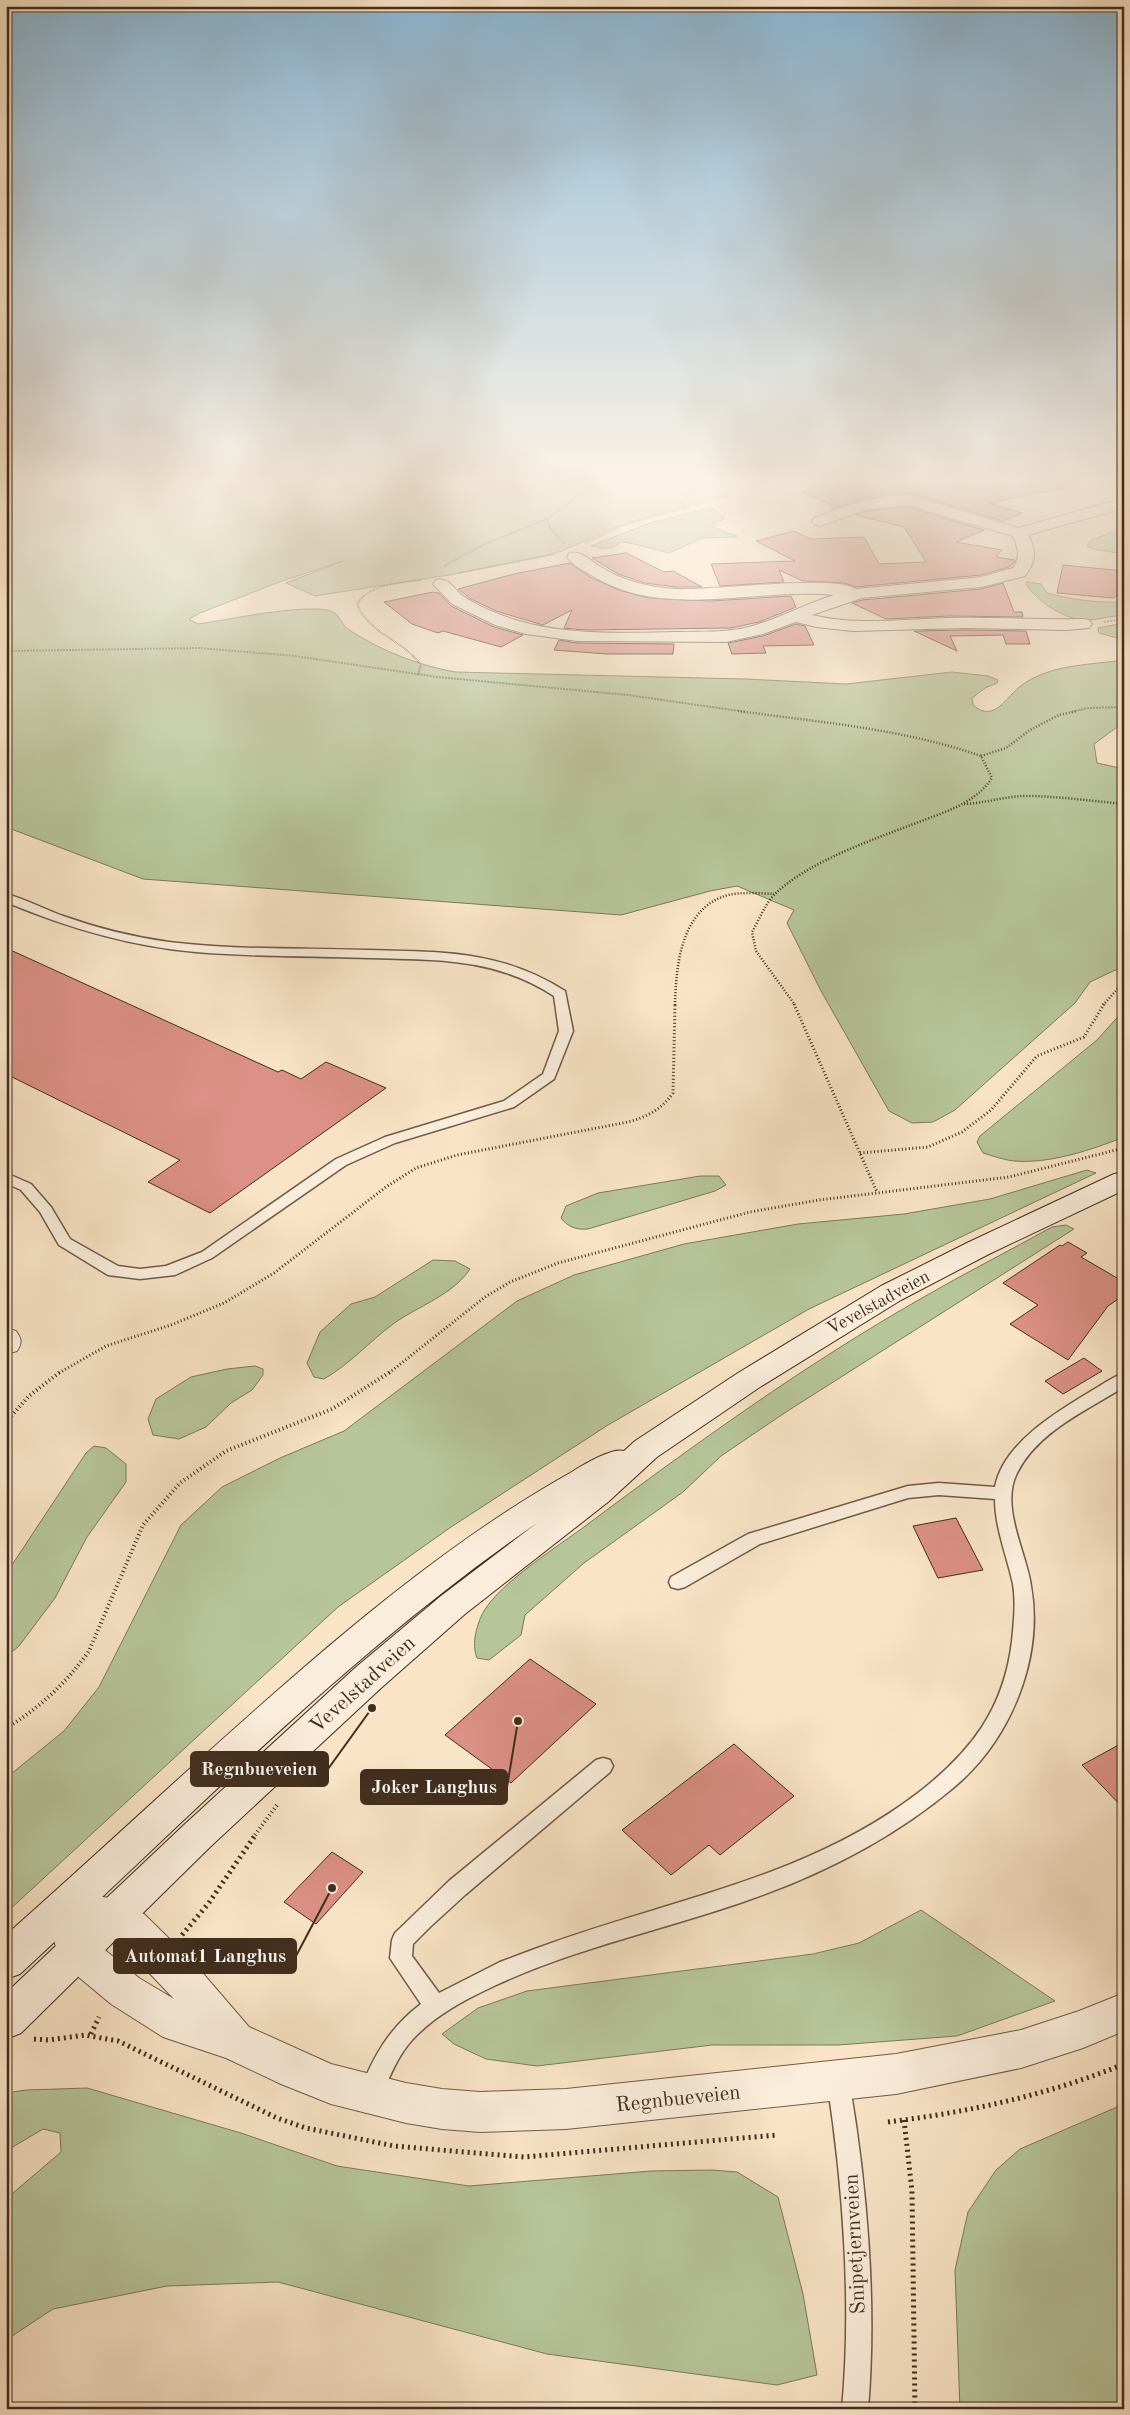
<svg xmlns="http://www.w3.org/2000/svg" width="1130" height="2415" font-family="'Old Standard TT',serif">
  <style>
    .green { fill: #b7c59a; stroke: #7c795c }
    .building { fill: #dc9087; stroke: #412d1d }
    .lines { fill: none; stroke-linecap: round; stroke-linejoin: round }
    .service-casing { stroke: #6f5b48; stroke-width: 3 }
    .minor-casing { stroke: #6f5b48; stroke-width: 2 }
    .secondary-casing { stroke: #412d1d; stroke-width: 2 }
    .path-far4 { stroke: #412d1d; stroke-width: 2; stroke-dasharray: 0.5 1; stroke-linecap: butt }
    .path-far3 { stroke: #412d1d; stroke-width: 2.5; stroke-dasharray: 1 2; stroke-linecap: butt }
    .path-far2 { stroke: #412d1d; stroke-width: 3; stroke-dasharray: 1 2.5; stroke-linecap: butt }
    .path-far1 { stroke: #412d1d; stroke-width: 4; stroke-dasharray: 1 3; stroke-linecap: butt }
    .path { stroke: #412d1d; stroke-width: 5; stroke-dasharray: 2 4; stroke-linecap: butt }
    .service { fill: #fbeddb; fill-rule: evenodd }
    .minor { fill: #fbeddb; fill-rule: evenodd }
    .secondary { fill: #fbeddb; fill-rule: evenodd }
    .labels { text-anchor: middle; stroke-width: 4; stroke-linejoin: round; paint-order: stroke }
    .street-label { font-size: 18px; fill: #412d1d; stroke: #fbeddb }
    .near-street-label { font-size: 21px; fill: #412d1d; stroke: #fbeddb }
    .leader { fill: none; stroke: #412d1d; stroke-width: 2 }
    .callout-dot { fill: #412d1d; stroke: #fbeddb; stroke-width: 2 }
    .callout { fill: #412d1d; stroke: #412d1d; stroke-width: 2 }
    .callout-label { font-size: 19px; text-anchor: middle; font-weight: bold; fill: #fff }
  </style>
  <rect width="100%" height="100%" fill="#f9e4c7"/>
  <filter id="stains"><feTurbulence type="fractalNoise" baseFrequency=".004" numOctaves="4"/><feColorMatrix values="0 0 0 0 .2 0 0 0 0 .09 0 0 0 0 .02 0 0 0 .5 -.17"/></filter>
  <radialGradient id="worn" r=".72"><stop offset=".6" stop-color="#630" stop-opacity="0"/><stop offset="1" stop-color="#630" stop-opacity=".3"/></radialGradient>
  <!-- green -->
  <path class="green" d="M6 478H779L618 526 562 551 543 556 449 575 315 596 286 583 343 561 282 581 200 613 189 619 198 624C228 620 305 603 331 611 339 613 342 626 349 630 382 651 417 665 455 672L745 679 846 684 952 672 988 676 998 680 997 683 985 688 972 698 973 705C995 724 1006 696 1022 685 1051 664 1090 665 1124 660V722L1094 744 1097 763 1124 769V966L1090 982 1075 1003 955 1110 933 1122 912 1123 889 1111 820 989 787 923 794 910 737 886 710 891 621 915 143 879 6 827Z
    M709 508 714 509 725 519 716 522 713 527 737 536 736 537 702 538 669 553 630 543 621 542 613 548H602L591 546 650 523Z
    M1124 527V554L1093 549 1087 546 1092 540Z
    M1027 582 1041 584 1047 593C1073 600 1097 603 1124 602V615C1111 616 1094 621 1081 620 1061 617 1036 600 1026 584Z
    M1124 623V640L1099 633 1098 628Z
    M1124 1010V1137C1091 1150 1050 1164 1014 1161 1004 1160 993 1156 983 1153L977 1142 980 1136 1097 1040Z
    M1087 1170 1096 1173 809 1309 608 1425 451 1527 338 1607 6 1913V1778L64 1731 99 1687 181 1525 222 1487 280 1458 344 1431 517 1301 574 1275 684 1244 798 1224 904 1214 990 1199Z
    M700 1176H719L726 1185 715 1191 588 1229C576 1230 568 1227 561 1218L566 1206 598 1193Z
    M1066 1225 1074 1229 786 1412 721 1456 683 1492 584 1563 525 1615 521 1635 489 1660 477 1658C471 1644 477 1623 484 1611 501 1582 560 1545 588 1524 695 1444 806 1364 922 1298 965 1273 1009 1251 1052 1227Z
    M433 1260 455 1261 470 1269C453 1295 418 1306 393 1324 369 1342 350 1364 324 1379L314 1377 307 1363 320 1332 351 1304 375 1297Z
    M255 1366 263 1369V1375L252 1390 231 1403 206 1427 179 1439 153 1435 148 1419 156 1399 191 1377 227 1369Z
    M94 1446 106 1448 126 1464V1482L87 1537 55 1598 19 1646 6 1657V1574L86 1453Z
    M921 1910 1055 2001 957 2036 838 2045H712L537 2066 486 2059 454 2044 442 2034 478 2008 527 1991 813 1954 859 1943Z
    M87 2088 241 2133 337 2166 469 2186 651 2171 712 2170 737 2172 778 2197 803 2294 817 2375 777 2385 547 2354 278 2282 167 2286 53 2309 6 2340V2199L61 2152 60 2133 43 2129 6 2151V2093L26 2090Z
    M1124 2104V2409H960L955 2270 968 2212 996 2170 1020 2149Z"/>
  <!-- building -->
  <path class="building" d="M854 478 894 494 860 500 832 509 830 504 802 492Z
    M890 478H1063L1064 488 989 503 1022 513 1003 521 909 493 895 494Z
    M907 507 984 530 956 542 1002 550 996 557 1015 560 1014 563 1009 567 981 575 856 587 844 583 803 581 779 570 784 582 720 586 711 564 795 561 756 541 794 531 811 539 864 537 879 564 926 562 904 527 856 515 867 511Z
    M626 553 664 572 673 571 702 587H675L645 583 618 574 592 558Z
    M570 563 590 577 619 590 648 598 710 601 791 596 796 607 759 622 731 628 585 630 564 628 572 610 543 625 496 611 471 599 458 589 514 574Z
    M1063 565 1124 571V591L1113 598 1057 593Z
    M1003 583 1014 612H1022L1023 617 949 616 886 619 852 603 862 600 981 589Z
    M433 592 439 593 451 606 494 627 523 635 501 647 443 631 438 633 412 624 384 602Z
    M796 624 805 626 814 645 763 646 766 653 732 654 728 643 763 636Z
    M966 630 1026 631 1030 644H1006L1003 635 950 636 957 651 914 631Z
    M559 640 577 643 674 644 673 654H607L554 650Z
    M6 948 278 1072 282 1070 301 1079 326 1062 386 1088 210 1213 148 1182 180 1160 6 1074Z
    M1068 1242 1087 1253 1081 1257 1124 1282V1295L1108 1306 1068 1360 1010 1324 1038 1305 1003 1283 1060 1245 1062 1246Z
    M1084 1358 1102 1371 1063 1394 1045 1381Z
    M956 1518 983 1570 938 1578 913 1526Z
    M530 1659 596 1704 511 1783 445 1735Z
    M1124 1742V1809L1082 1765Z
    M734 1744 794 1796 720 1855 709 1845 671 1875 622 1830Z
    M332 1852 363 1872 316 1924 284 1902Z"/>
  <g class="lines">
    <defs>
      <path id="service" d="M6 894C25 899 44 909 63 916 97 928 132 937 169 942 235 950 302 948 369 950 441 952 501 950 565 991L573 1031 554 1079 514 1107 395 1143 346 1165 212 1258 175 1275 140 1279 108 1275 59 1245 40 1212 21 1190 6 1183V1173L31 1184 51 1207 70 1239 118 1266 140 1269 166 1266 202 1252 336 1159 385 1137 504 1101 543 1074 559 1031 554 996C496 958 438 960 371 958 313 956 254 957 196 952 129 946 68 928 6 902Z
        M1124 1373V1387C1087 1410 1037 1432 1017 1473 1000 1507 1026 1551 1031 1586 1044 1659 1010 1741 953 1788 891 1840 817 1877 740 1903 658 1931 573 1949 494 1986 464 2000 434 2016 412 2040 396 2058 389 2079 379 2101L371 2104 363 2101 359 2093C373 2057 389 2028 421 2004L390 1958 392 1940 395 1933 449 1881 596 1760 603 1758 610 1760 613 1766 610 1772 465 1895 430 1927 413 1944 412 1956 439 1993 500 1962 532 1950C664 1900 803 1881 918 1793 971 1752 1004 1709 1012 1641 1014 1622 1016 1602 1013 1584 1007 1556 995 1528 995 1499L939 1495 908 1498 760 1544 685 1587 678 1589 671 1587 669 1582 671 1577 748 1534 908 1486 939 1483 995 1487C1003 1443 1058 1411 1093 1390 1103 1384 1113 1377 1124 1373Z
        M838 2070 846 2073 849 2081C867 2184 877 2304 868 2409H842C852 2304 843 2184 827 2081L830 2073Z"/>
      <path id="minor" d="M908 495 1019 528 1124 498V508L1028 535C1037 551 1036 561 1025 576L981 587 862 598 812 615C856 626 904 619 949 618 994 617 1038 620 1083 619L1089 620 1092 624 1089 628 1066 630 966 628 853 631 816 627 796 622 763 634 726 642 577 641 526 634 495 625 452 604 433 584 436 580C450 577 453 589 463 596 482 609 507 618 530 624 578 635 628 633 677 632 701 631 725 633 749 627 778 619 805 604 834 595 754 587 665 621 591 575 583 570 572 565 567 557L569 553C581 550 590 560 599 566 623 581 647 587 675 589 709 591 836 574 856 589L981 577 1013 568C1021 557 1018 548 1013 536L907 505 867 509 820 526 814 524 812 521 814 518C845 505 875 496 908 495Z
        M6 1328 16 1331C22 1339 22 1343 17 1351L6 1354Z
        M65 1890 114 1899 144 1914 194 1963 249 2027 331 2064 406 2083 442 2089 480 2092 566 2089 896 2054 1021 2030 1079 2011 1124 1993V2031L1083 2048 1021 2068 896 2094 566 2129 480 2132 442 2129 406 2123 331 2104 281 2084 226 2058 163 2037 111 2004 63 1964 57 1951 45 1907 51 1895ZM91 1929 106 1932 116 1938 174 1999 139 1978 94 1941Z"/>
      <path id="secondary" d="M1124 1172V1190L989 1254 901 1300 760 1387 657 1457 608 1502 465 1614 381 1688 210 1847 21 2033 6 2039V1993L184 1825 355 1668 441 1596 537 1523C348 1653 188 1819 20 1974L6 1979V1935C118 1836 226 1732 341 1636 413 1576 488 1519 570 1473 581 1466 612 1447 624 1451L635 1441 738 1373 881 1286 969 1242 1114 1174Z"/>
    </defs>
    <!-- service casing -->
    <use href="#service" class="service-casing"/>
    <!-- minor casing -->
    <use href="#minor" class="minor-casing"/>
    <!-- secondary casing -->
    <use href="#secondary" class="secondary-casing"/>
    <!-- path-far4 -->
    <path class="path-far4" d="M190 478 254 482 259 498 272 501 297 494 446 478
      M6 485 27 487 101 478
      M686 508 682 504 700 478
      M547 519 550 528 565 544
      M585 543 625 525 789 478
      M444 566 483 545 547 519 590 487 608 478
      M459 573 556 554
      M1104 622 1124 619
      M6 651 199 648 295 656 437 677 628 695 746 712
      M418 675 421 665C401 638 371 636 357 604 369 584 400 583 421 580
      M1071 712 1088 708 1124 707"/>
    <!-- path-far3 -->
    <path class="path-far3" d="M738 711C819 722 904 729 981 756L992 778C974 805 941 813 911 825 869 841 809 862 776 893 766 902 759 920 752 932L756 951 795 1005
      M981 756 1006 748 1030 730 1059 715 1077 711
      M964 804C988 803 1008 795 1032 796 1063 797 1094 801 1124 804
      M675 1005C676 965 681 908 728 895 743 892 759 893 774 894
      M1103 1005 1124 982"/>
    <!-- path-far2 -->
    <path class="path-far2" d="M794 1004 877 1192
      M860 1153 928 1147 962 1132 991 1110 1037 1056 1084 1037 1104 1004
      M59 1373 106 1346 171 1325 224 1303 274 1273 386 1187 416 1168 457 1155 628 1122C647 1117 662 1109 673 1093L675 1004
      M389 1373 485 1297 510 1282 558 1263 750 1212 819 1200 1009 1177 1124 1148"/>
    <!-- path-far1 -->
    <path class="path-far1" d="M6 1422 29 1396 60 1372
      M6 1728C40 1708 66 1683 89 1651L143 1525 180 1483 226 1451 332 1409 390 1372
      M255 1835 277 1805"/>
    <!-- path -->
    <path class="path" d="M182 1935 208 1904 256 1834
      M91 2034 99 2017
      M34 2039 49 2040 85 2035 118 2041 277 2118 306 2128 394 2146 524 2157 777 2135
      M904 2120 912 2191 915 2409
      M888 2122C969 2112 1048 2095 1124 2064"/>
    <!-- service -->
    <use href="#service" class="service"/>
    <!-- minor -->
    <use href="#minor" class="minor"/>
    <!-- secondary -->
    <use href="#secondary" class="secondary"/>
  </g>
  <!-- sky -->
  <linearGradient id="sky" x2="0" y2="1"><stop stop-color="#8bb8d7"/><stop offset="0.59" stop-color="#fcf3e6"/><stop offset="1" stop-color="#fcf3e6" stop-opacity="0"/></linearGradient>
  <rect width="1130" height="816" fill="url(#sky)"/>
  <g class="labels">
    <!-- street labels -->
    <g class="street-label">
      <text transform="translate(878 1302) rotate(-29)" y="6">Vevelstadveien</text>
    </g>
    <!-- near-street labels -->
    <g class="near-street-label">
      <text transform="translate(362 1684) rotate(-42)" y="7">Vevelstadveien</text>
      <text transform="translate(678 2098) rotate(-6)" y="7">Regnbueveien</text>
      <text transform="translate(854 2244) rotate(-93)" y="7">Snipetjernveien</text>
    </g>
  </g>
  <!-- callouts -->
  <path class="leader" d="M372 1708L328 1769M518 1721L507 1787M332 1888L296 1956"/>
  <g class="callout-dot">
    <circle cx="372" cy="1708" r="5"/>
    <circle cx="518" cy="1721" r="5"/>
    <circle cx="332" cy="1888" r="5"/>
  </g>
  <g class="callout">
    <rect x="191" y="1752" width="137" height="34" rx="5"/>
    <rect x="361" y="1770" width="146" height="34" rx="5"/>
    <rect x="114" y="1939" width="182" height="34" rx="5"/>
  </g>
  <g class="callout-label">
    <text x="259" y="1775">Regnbueveien</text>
    <text x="434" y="1793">Joker Langhus</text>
    <text x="205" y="1962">Automat1 Langhus</text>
  </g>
  <!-- margin -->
  <rect width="1130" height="2415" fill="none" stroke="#f9e4c7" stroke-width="25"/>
  <rect x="8" y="8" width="1115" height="2400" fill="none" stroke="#412d1d" stroke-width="2.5"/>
  <rect x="12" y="12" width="1105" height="2390" fill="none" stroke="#412d1d"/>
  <rect width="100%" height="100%" filter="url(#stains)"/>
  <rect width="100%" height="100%" fill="url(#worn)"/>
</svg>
